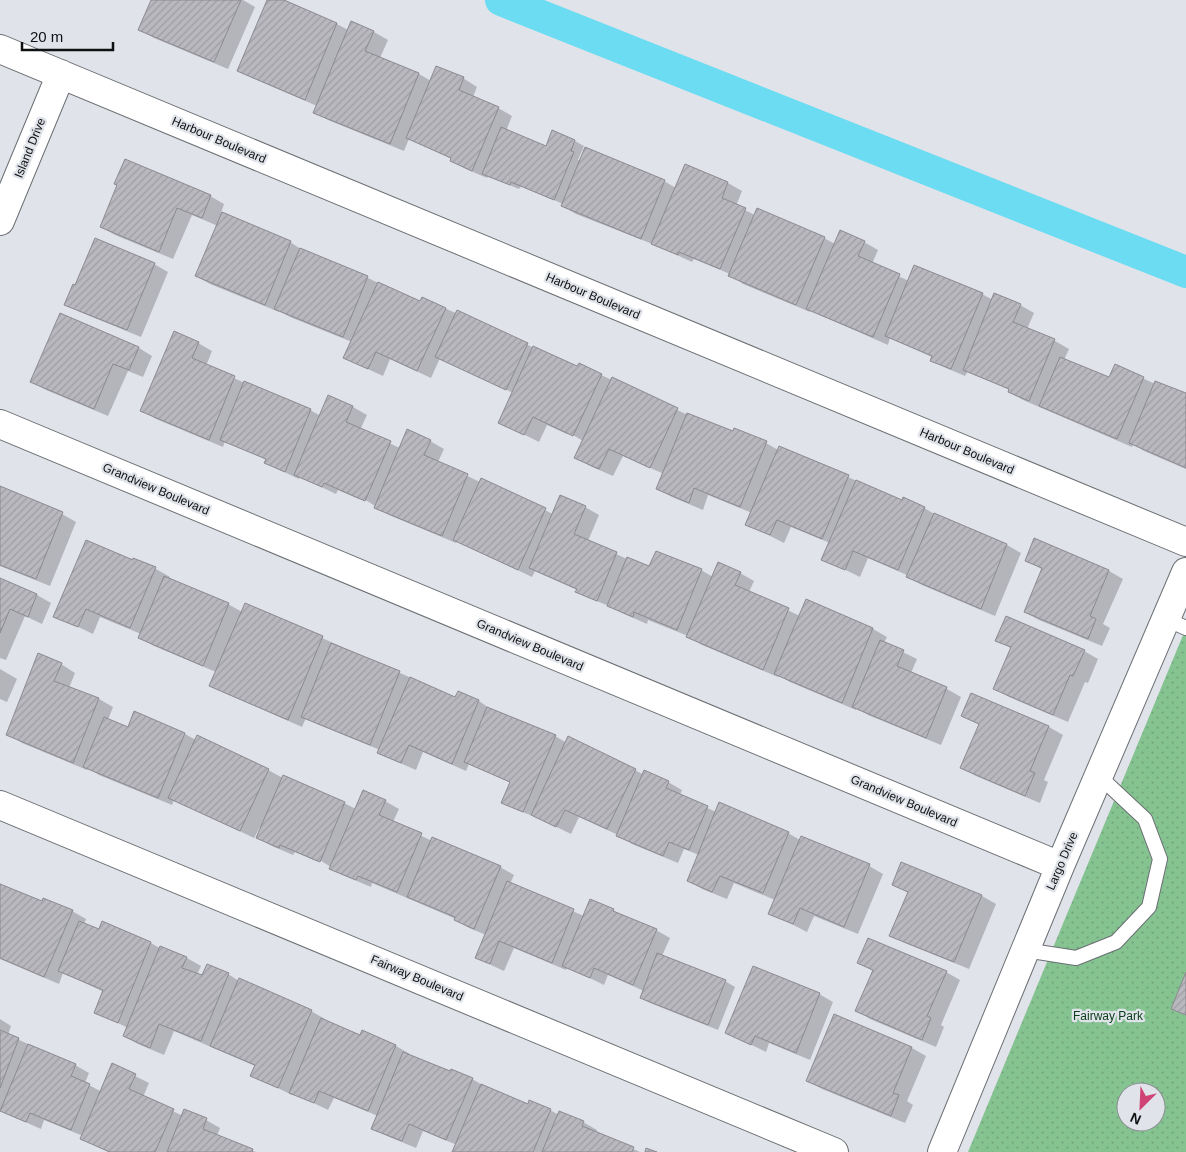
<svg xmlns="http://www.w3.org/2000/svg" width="1186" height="1152" font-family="Arial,sans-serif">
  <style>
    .park { fill: url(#park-dots); fill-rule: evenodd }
    .shadow { fill: #0003 }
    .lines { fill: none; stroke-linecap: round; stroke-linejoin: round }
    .canal { stroke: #6bdcf2; stroke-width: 32 }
    .building { fill: url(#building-hatch); stroke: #8b8a90 }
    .lane-casing { stroke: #6b6f73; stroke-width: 16 }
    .street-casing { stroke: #6b6f73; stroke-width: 30 }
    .lane { stroke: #fff; stroke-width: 14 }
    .street { stroke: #fff; stroke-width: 28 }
    .labels { text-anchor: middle; stroke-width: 4.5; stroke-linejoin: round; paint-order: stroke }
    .street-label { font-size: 12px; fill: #0e1011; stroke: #e0e3e9 }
    .park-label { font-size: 12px; fill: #0c411d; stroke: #e0e3e9 }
  </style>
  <defs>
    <pattern id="park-dots" width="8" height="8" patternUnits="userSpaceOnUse" patternTransform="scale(1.25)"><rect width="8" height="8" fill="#85c391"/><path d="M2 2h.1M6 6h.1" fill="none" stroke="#72a67c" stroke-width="1.8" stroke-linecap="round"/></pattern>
    <pattern id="building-hatch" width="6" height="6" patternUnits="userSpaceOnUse" patternTransform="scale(1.25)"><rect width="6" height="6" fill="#b9b8be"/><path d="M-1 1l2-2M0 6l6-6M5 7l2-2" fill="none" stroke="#9e9da2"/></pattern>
  </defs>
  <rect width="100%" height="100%" fill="#e0e3e9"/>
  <!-- park -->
  <path class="park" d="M1186 628V1152H968ZM1126 1092H1156V1122H1126Z"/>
  <!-- shadow -->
  <path class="shadow" d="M152 0H243L255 7 228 69 154 38 140 30Z
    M268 0H280L337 24 348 30 374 32 388 40 380 58 419 74 431 81 437 68 463 78 477 87 473 97 498 108 512 116 506 131 546 148 575 141 584 146 578 160 664 181 676 188 686 166 728 183 742 191 736 206 755 215 824 238 835 244 864 242 878 250 872 264 909 281 982 294 993 300 1020 305 1034 313 1027 329 1055 341 1069 349 1064 360 1110 379 1115 365 1155 384 1186 395V469L1144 451 1133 444 1132 447 1023 400 1009 392 1010 390 968 371 965 376 946 368 931 360 932 357 890 338 888 345 822 316 811 310 810 312 743 284 730 274 694 259 692 262 655 245 576 214 562 206 563 204 521 186 519 189 488 176 487 178 466 169 452 161V159L409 139 404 151 328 120 315 112 317 106 252 78 238 70Z
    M210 196 224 204 221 213 290 242 304 251 368 278 420 303 422 298 577 367 601 375 688 415 733 432 766 443 778 450 779 447 903 501 924 508 938 516 1007 545 1021 553 995 616 922 585 908 577 909 576 868 558 860 577 823 559 830 543 791 527 784 543 747 524 752 513 708 495 703 510 672 497 658 489 664 474 623 456 613 476 590 466 576 458 583 441 568 432 567 434 547 425 539 442 499 422 513 393 440 358 431 378 390 359 383 376 359 365 345 357 352 342 290 317 279 311V312L210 284 196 276 218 226 192 215 173 259 115 235 101 227Z
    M154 264 168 272 141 337 80 312 66 304Z
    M61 315 139 348 152 356 143 377 128 371 108 416 46 390 32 382Z
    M198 343 212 351 206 366 245 383 310 410 321 416 353 407 367 415 360 430 400 448 430 441 444 449 438 462 480 482 482 480 553 514 585 507 599 515 588 541 627 559 650 568 701 570 713 577 740 573 754 581 749 592 800 616 807 601 873 629 887 637 884 643 917 659 911 673 947 689 961 697 941 745 868 715 856 708V710L790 682 778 675V677L702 645 688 636 648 620 647 624 622 613 612 607 591 599 577 591V590L535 571 532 577 457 541 456 543 389 515 361 497 359 499 361 500 338 490 336 494 300 477 299 479 280 470 266 462 267 460 225 441 223 447 156 419 142 410Z
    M0 488 62 514 76 522 50 586 0 566Z
    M134 559 156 569 170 577 169 579 228 604 242 612 246 604 456 698 458 693 479 701 492 710 555 736 567 743 635 770 644 775 668 782 682 790 680 795 716 812 788 833 800 840 869 866 883 874 858 934 814 916 807 932 770 913 775 900 734 883 727 899 702 889 688 880 699 855 684 849 678 863 632 844 618 835 579 817 571 834 538 818 517 810 503 802 511 783 469 764 466 771 423 752 416 770 393 760 379 752 380 750 317 724 306 718 302 727 225 693 211 685 216 672 154 646 140 638 141 634 100 617 93 634 55 616Z
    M1026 560 1109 571 1123 579 1103 624 1110 628 1102 646 1039 620 1025 612 1043 570Z
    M0 579 37 595 51 603 42 624 25 616 6 660 0 658Z
    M997 640 1084 651 1098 659 1088 683 1085 682 1068 722 1009 697 995 689 1012 649Z
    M61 664 75 673 69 688 99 699 113 707 108 720 128 728 135 713 185 734 196 740 268 770 283 778 344 803 356 809 385 801 399 809 393 822 432 841 500 867 514 875 510 884 584 916 590 900 656 930 670 938 662 956 725 981 735 987 718 1030 650 1003 641 998 644 991 608 975 604 985 567 967 566 970 514 948 504 971 491 965 477 957 486 935 469 928 455 920 456 919 372 883 371 887 345 876 315 857 314 859 318 862 295 852 293 855 272 846 258 838 262 828 260 827 254 838 174 800 172 805 99 775 88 768 87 770 22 743 8 734Z
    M0 669 17 679 7 702 0 699Z
    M971 694 1049 727 1063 735 1044 780 1048 782 1040 803 976 776 962 768 980 725 962 716Z
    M902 863 982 896 996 904 969 969 905 943 891 935 909 893 893 884Z
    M0 883 2 886 42 903 72 911 86 919 84 925 99 931 151 943 161 949 187 958 201 966 197 975 203 977 228 974 239 981 311 1011 325 1019 324 1021 361 1036 363 1032 396 1046 410 1054 409 1055 472 1079 486 1087 528 1105 550 1110 559 1115 583 1122 597 1130 596 1133 640 1152H454L457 1145 423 1131 416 1148 387 1136 373 1128 378 1116 334 1098 328 1110 293 1093 292 1095 251 1075 255 1066 174 1031 164 1055 138 1044 124 1036 128 1028 96 1012 104 992 63 973 59 984 0 959Z
    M859 963 946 972 960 980 941 1025 944 1027 936 1047 870 1019 856 1010 873 971Z
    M819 994 833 1002 810 1060 769 1043 766 1052 727 1033Z
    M834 1016 912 1048 926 1056 907 1101 913 1105 905 1123 822 1089 808 1081Z
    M0 1019 11 1026 8 1035 75 1065 89 1073 85 1083 102 1092 113 1065 149 1083 143 1097 183 1116 206 1120 220 1128 217 1136 256 1152H108L82 1139 83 1136 44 1120 41 1129 0 1111Z"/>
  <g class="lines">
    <!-- canal -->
    <path class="canal" d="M501 0 1186 272"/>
  </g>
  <!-- building -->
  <path class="building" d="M151 0H241L214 62 138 30Z
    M267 0H284L337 23 305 100 237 71Z
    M351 21 374 31 365 51 419 73 390 144 313 113Z
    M436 66 464 77 459 90 499 107 472 171 450 161 451 158 406 138Z
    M501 127 546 146 552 130 575 140 571 151 574 152 554 200 511 182 510 185 482 174Z
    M585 147 665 180 641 239 561 206Z
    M125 159 211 195 202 218 177 208 159 252 100 227 117 185 114 184Z
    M685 164 728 182 722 198 746 208 720 269 679 252 678 255 651 244Z
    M757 208 825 237 796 305 728 276Z
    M222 212 291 241 265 305 195 276Z
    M840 230 865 241 858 256 900 274 873 337 806 309Z
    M95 238 155 263 127 330 64 305 73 284 75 285Z
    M300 248 368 276 343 337 274 309Z
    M914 265 983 293 951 369 930 361 932 356 885 336Z
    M378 282 420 301 422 297 446 308 417 371 376 352 368 369 343 358Z
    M994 293 1021 304 1013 322 1055 339 1029 401 1008 392 1009 389 963 370Z
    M457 310 528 343 506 390 435 357Z
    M60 313 139 347 129 370 113 364 94 409 30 382Z
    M174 331 199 342 192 358 235 376 209 440 140 411Z
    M533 346 577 366 579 363 602 374 573 436 533 417 524 435 498 423Z
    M1060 357 1109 377 1115 364 1144 377 1117 439 1039 406Z
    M612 377 678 408 650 468 609 449 599 469 574 458Z
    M244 381 311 409 285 472 264 463 266 459 220 440Z
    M1155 381 1186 393V468L1129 443Z
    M328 395 353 406 346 422 391 441 365 501 324 483 322 487 294 475Z
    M687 413 733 431 734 428 767 441 740 507 694 488 689 503 656 489Z
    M407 429 431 440 424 455 468 474 442 536 374 508Z
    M779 446 849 475 822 539 777 520 770 535 745 525Z
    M481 478 546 508 518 570 453 540Z
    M856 480 902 500 903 497 925 507 898 570 853 551 845 570 821 560Z
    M0 486 63 512 36 579 0 565Z
    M560 495 586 506 574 534 617 552 597 601 575 592 577 589 529 568Z
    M934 513 1007 544 981 609 906 577Z
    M1034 538 1109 570 1090 616 1096 619 1088 639 1024 612 1042 568 1025 561Z
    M86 540 133 560V558L156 567 130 628 86 609 78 627 53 617Z
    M656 551 702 569 677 630 634 612 633 617 607 606 627 557 649 566Z
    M718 562 741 572 735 585 789 608 763 670 686 637Z
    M164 576 229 603 203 666 138 638Z
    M0 578 37 594 28 617 10 609 0 633Z
    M806 599 873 628 842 703 774 674Z
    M245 603 323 636 288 720 209 686Z
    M1006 616 1085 650 1073 676 1070 675 1053 715 993 689 1011 647 995 641Z
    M880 640 904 650 897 666 947 687 926 738 852 707Z
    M331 643 400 671 370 745 301 717Z
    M38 653 62 663 54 681 99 698 73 763 6 735Z
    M410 677 455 697 458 691 479 700 452 764 409 745 401 763 377 753Z
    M971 693 1049 726 1030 771 1035 773 1025 796 960 768 979 724 961 716Z
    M487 707 556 735 523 812 501 803 510 782 464 762Z
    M134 711 185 733 158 798 83 767 104 717 128 727Z
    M197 735 269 769 240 831 168 798Z
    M568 736 636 769 607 829 565 810 556 827 531 815Z
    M644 770 669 781 666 788 708 806 689 850 669 842 663 856 616 836Z
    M283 775 345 802 320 862 280 845 279 848 256 838Z
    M363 790 386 800 379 815 422 833 397 892 358 876 356 880 329 869Z
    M719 802 789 832 763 893 720 876 712 892 687 881Z
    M801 836 870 864 844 927 800 908 793 924 768 914Z
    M432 837 501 866 474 929 454 920 455 917 407 897Z
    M901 862 982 895 954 962 889 936 908 892 892 885Z
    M507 881 574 909 552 963 499 941 490 964 475 958Z
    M0 884 42 901 43 898 73 910 44 977 0 958Z
    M590 899 614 909 613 911 657 929 633 985 594 968 590 978 562 966Z
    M79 921 99 929 102 921 151 942 118 1023 94 1013 103 990 58 971Z
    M868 938 947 971 927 1016 931 1018 922 1040 855 1011 873 970 857 963Z
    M160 946 187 957 182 968 202 975 207 964 229 973 201 1041 159 1024 150 1048 123 1036Z
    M657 953 726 980 708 1025 640 998Z
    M753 966 820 993 796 1053 755 1036 751 1045 725 1033Z
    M1186 972V1015L1171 1009Z
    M239 978 312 1010 278 1088 250 1076 255 1065 210 1046Z
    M834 1014 912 1047 893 1093 899 1095 891 1116 806 1081Z
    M321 1018 360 1035 362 1030 396 1045 368 1111 319 1091 314 1103 289 1093Z
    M0 1030 19 1038 0 1088Z
    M28 1044 76 1064 71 1076 90 1084 71 1130 30 1113 26 1122 0 1111Z
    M403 1052 450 1071 451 1069 473 1078 446 1140 409 1124 402 1141 371 1129Z
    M112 1063 136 1074 129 1089 174 1109 155 1152H110L80 1139Z
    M481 1084 528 1104 529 1100 551 1109 533 1152H452Z
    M184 1109 207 1118 203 1129 253 1149 252 1152H167Z
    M559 1111 584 1121 582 1126 634 1147 632 1152H542Z
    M646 1148 657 1152H645Z"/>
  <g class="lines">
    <defs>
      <path id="lane" d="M1166 619 1186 628
        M1025 950 1076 958 1116 942 1149 907 1160 859 1145 819 1099 776"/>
      <path id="street" d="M0 49 1186 542
        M0 221 61 74
        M0 424 1060 866
        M0 805 834 1152
        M942 1152 1060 866 1186 572"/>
    </defs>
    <!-- lane casing -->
    <use href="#lane" class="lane-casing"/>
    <!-- street casing -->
    <use href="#street" class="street-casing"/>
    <!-- lane -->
    <use href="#lane" class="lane"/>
    <!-- street -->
    <use href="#street" class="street"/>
  </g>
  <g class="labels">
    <!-- street labels -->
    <g class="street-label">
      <text transform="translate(219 140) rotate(23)" y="4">Harbour Boulevard</text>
      <text transform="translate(30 148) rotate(-68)" y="4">Island Drive</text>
      <text transform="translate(593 296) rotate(23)" y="4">Harbour Boulevard</text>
      <text transform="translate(967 451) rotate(23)" y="4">Harbour Boulevard</text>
      <text transform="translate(156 489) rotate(23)" y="4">Grandview Boulevard</text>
      <text transform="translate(530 645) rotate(23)" y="4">Grandview Boulevard</text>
      <text transform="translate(904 801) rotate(23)" y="4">Grandview Boulevard</text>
      <text transform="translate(1062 861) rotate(-67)" y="4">Largo Drive</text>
      <text transform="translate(417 978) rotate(23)" y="4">Fairway Boulevard</text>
    </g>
    <!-- park labels -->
    <g class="park-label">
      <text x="1108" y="1020">Fairway Park</text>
    </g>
  </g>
  <!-- north arrow -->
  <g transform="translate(1141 1107) rotate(204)"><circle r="24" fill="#e0e3e9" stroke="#8c8f93"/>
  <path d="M0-4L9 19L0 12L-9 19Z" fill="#d04475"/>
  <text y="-8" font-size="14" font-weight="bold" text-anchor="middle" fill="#0e1011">N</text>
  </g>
  <!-- scale -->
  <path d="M22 42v8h91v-8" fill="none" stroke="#0e1011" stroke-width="2.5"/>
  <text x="30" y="42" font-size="15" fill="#0e1011" stroke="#e0e3e9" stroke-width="4" paint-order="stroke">20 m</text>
</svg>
